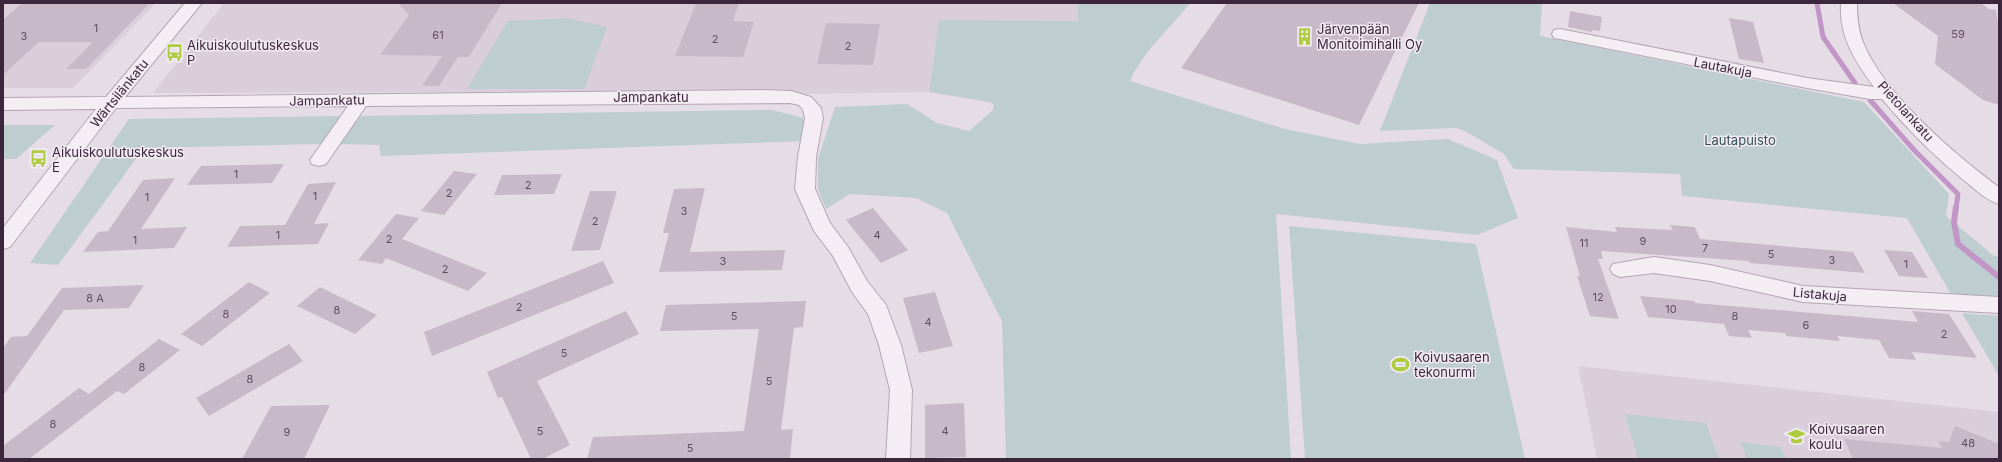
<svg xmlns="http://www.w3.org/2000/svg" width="2002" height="462" font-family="Inter,sans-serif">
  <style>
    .built { fill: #dbcedb }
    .green { fill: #bdcdd0 }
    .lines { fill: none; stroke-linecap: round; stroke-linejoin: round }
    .stream-far1 { stroke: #c196c6; stroke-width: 5 }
    .stream { stroke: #c196c6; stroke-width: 6 }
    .building { fill: #c8b9c8 }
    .minor-casing { stroke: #b3a5b3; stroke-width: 2 }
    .minor { fill: #f4eef4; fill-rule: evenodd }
    .labels { text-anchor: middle; stroke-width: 3; stroke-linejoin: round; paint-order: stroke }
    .number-label { font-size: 11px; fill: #5f4b5e }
    .poi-label { font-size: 13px; fill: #3c263b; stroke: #f3ebf4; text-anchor: start }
    .street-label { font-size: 13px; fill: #3c263b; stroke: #f3ebf4 }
    .park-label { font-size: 13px; fill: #335157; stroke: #f3ebf4 }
  </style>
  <rect width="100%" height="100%" fill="#e6dce6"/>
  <!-- built -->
  <path class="built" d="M3 3H156L73 88H3Z
    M224 3H1078L1079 21 939 20 929 92 810 94 723 91 153 93Z
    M1578 366 1999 412V459H1597Z"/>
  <!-- green -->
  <path class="green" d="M1078 3H1190C1169 30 1144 50 1130 81L1285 129 1360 144 1448 139 1497 160 1518 218 1477 235 1276 214 1291 459H1006L1002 321 947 213 916 198 850 194 826 209 818 189V159L835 107 907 104 937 123 969 131 993 110 994 104 989 102 929 92 939 20 1078 21Z
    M1430 3H1542L1540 36 1864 102 1949 194 1946 216 1994 256 1999 257V299L1952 296 1907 218 1682 196 1680 174 1514 169 1504 154 1467 132 1456 128 1380 131Z
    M568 18 607 27 584 89H467L508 21Z
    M772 110 803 118 805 126 803 141 381 156 379 145 336 144 355 116Z
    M340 116 323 144 144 148 58 265 30 263 129 119Z
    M3 125H55L16 159H3Z
    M1289 226 1476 244 1525 459H1305Z
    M1962 313 1999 316V376Z
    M1625 414 1706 423 1719 459H1638Z
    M1740 442 1781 447 1786 459H1747Z"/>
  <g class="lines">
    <!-- stream-far1 -->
    <path class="stream-far1" d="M1817 3 1823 37 1855 83
      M1870 100 1914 150 1958 194 1956 208"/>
    <!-- stream -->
    <path class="stream" d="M1956 207 1954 222 1958 244 1999 277"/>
  </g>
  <!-- building -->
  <path class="building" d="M22 3H150L86 69H66L93 42H39L3 75V20Z
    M398 3H502L469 57H458L439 86H422L442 56 380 55 409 15Z
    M696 3H739L733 21 754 22 743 57 675 56Z
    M1227 3H1419L1359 125 1181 68Z
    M1893 3H1981L1989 9 1996 10 1999 30V105L1983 100 1935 64 1938 36Z
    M1570 11 1602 17 1600 31 1592 30V32L1568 27Z
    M1729 18 1753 22 1764 63 1739 59Z
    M826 23 880 24 873 65 817 64Z
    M284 164 272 183 187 185 201 166Z
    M454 171 477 174 444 215 421 211Z
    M562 174 554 194 494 195 502 175Z
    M175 178 141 229 187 227 174 248 83 252 98 232 108 231 143 180Z
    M336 182 314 224 329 223 318 244 227 247 240 226 285 225 308 184Z
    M705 188 690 252 785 250 782 270 659 272 669 233H663L674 189Z
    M590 191H617L600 250 571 251Z
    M873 208 908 250 881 263 846 220Z
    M396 214 419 218 402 239 487 273 468 291 386 258 382 264 358 260Z
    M1670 225 1695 227 1700 239 1853 252 1865 273 1750 263 1749 261 1601 251 1603 259H1598L1619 319 1590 316 1577 276H1580L1566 227 1617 232 1615 227 1673 230Z
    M1884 250 1912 252 1928 278 1899 276Z
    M603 261 614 283 432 356 424 332Z
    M249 282 270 293 202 346 181 334Z
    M144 285 129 308 64 310 3 396V348L11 337 27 336 62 288Z
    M320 287 377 315 355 334 297 306Z
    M935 292 953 346 919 353 903 298Z
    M1640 296 1694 301 1695 303 1918 322 1912 311 1949 314 1977 358 1912 352 1916 360 1889 358 1879 340 1837 336 1840 341 1786 336 1785 333 1748 330 1752 338 1729 336 1724 324 1648 317Z
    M806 301 803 327 794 328 781 430 793 429 790 459H587L593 437 744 431 759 329 660 331 666 305Z
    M626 311 639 334 537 381 570 445 543 459H531L502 397 498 398 487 372Z
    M159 339 180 350 124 394 117 391 29 459H3V446L79 388 89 394Z
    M289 344 303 361 209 416 196 398Z
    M964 403 966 457 925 458V405Z
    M330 405 304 459H242L271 406Z
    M1955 426 1999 444V459H1853L1844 439 1942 448 1938 441 1949 442Z"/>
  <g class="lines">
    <defs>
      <path id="minor" d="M185 3H202L125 97 764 90 791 91 811 97 821 108 823 118 816 157 815 189 830 223 848 247 867 281 886 305 901 345 912 390 910 459H886L890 390 879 345 868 314 852 292 833 256 814 231 795 189 798 157 805 118 803 110 799 105 790 103 366 106 326 164 319 166 312 164 310 160 348 106 116 108 10 247 3 249V228L96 109 3 110V98L106 97Z
        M1841 3H1857C1857 16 1858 29 1863 42 1883 93 1955 155 1999 187V204C1986 200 1976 190 1966 182 1935 157 1907 129 1882 99H1870L1807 88 1560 39 1554 38 1552 34 1554 30 1560 29 1807 78 1874 87C1855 61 1839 37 1841 3Z
        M1654 257 1710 265 1803 286 1999 297V313L1803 302 1710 281 1654 273 1620 277 1613 274 1610 269 1613 264Z"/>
    </defs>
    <!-- minor casing -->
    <use href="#minor" class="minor-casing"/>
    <!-- minor -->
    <use href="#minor" class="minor"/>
  </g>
  <!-- icons -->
  <defs>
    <symbol id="building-bare" viewBox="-9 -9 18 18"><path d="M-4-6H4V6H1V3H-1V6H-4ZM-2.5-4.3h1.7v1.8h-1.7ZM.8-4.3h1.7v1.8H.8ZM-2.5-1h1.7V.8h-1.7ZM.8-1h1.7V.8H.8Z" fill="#adcc40" stroke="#f3ebf4" stroke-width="2.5" paint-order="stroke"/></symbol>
    <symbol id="bus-bare" viewBox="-9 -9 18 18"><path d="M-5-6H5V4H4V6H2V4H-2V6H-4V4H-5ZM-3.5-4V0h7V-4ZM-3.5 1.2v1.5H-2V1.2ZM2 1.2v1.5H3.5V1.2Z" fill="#adcc40" stroke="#f3ebf4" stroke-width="2.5" paint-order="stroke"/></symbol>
    <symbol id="stadium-bare" viewBox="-9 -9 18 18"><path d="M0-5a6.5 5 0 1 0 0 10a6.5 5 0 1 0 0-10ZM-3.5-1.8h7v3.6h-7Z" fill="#adcc40" stroke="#f3ebf4" stroke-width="2.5" paint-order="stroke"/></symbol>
    <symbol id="school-bare" viewBox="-9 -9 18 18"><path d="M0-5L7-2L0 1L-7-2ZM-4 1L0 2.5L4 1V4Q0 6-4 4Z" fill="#adcc40" stroke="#f3ebf4" stroke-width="2.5" paint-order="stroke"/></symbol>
  </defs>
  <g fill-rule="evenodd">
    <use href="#building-bare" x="1292" y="24" width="25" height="25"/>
    <use href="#bus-bare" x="162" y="40" width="25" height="25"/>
    <use href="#bus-bare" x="26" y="146" width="25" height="25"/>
    <use href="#stadium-bare" x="1388" y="352" width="25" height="25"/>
    <use href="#school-bare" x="1784" y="424" width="25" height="25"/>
  </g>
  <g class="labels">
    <!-- number labels -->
    <g class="number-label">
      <text x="96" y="32">1</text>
      <text x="1958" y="38">59</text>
      <text x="438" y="39">61</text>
      <text x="24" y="40">3</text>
      <text x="715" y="43">2</text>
      <text x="848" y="50">2</text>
      <text x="236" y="178">1</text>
      <text x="528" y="189">2</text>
      <text x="449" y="197">2</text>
      <text x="315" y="200">1</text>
      <text x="147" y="201">1</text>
      <text x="684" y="215">3</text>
      <text x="595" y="225">2</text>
      <text x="278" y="239">1</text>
      <text x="877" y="239">4</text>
      <text x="389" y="243">2</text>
      <text x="135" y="244">1</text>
      <text x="1643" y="245">9</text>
      <text x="1584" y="247">11</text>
      <text x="1705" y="252">7</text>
      <text x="1771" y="258">5</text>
      <text x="1832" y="264">3</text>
      <text x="723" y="265">3</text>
      <text x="1906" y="268">1</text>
      <text x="445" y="273">2</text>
      <text x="1598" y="301">12</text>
      <text x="95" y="302">8 A</text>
      <text x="519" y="311">2</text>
      <text x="1671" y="313">10</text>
      <text x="337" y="314">8</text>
      <text x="226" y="318">8</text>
      <text x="734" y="320">5</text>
      <text x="1735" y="320">8</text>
      <text x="928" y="326">4</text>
      <text x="1806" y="329">6</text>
      <text x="1944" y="338">2</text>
      <text x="564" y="357">5</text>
      <text x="142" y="371">8</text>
      <text x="250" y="383">8</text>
      <text x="769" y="385">5</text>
      <text x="53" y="428">8</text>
      <text x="540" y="435">5</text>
      <text x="945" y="435">4</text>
      <text x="287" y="436">9</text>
      <text x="1968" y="447">48</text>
      <text x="690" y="452">5</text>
    </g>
    <!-- poi labels -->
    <g class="poi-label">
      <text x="1317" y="34">Järvenpään<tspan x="1317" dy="15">Monitoimihalli Oy</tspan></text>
      <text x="187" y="50">Aikuiskoulutuskeskus<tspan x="187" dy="15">P</tspan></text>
      <text x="52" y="157">Aikuiskoulutuskeskus<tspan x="52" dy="15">E</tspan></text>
      <text x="1414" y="362">Koivusaaren<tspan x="1414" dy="15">tekonurmi</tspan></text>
      <text x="1809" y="434">Koivusaaren<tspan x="1809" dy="15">koulu</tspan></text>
    </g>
    <!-- street labels -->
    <g class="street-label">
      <text transform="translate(1723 67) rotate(11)" y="5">Lautakuja</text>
      <text transform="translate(119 93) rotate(-51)" y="5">Wärtsilänkatu</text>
      <text x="651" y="102">Jampankatu</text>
      <text transform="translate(327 100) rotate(-1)" y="5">Jampankatu</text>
      <text transform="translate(1906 111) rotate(48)" y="5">Pietolankatu</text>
      <text transform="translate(1820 294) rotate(5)" y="5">Listakuja</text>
    </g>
    <!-- park labels -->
    <g class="park-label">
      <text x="1740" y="145">Lautapuisto</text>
    </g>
  </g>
  <!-- border -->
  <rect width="2002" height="462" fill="none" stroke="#3c263b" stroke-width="8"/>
</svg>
